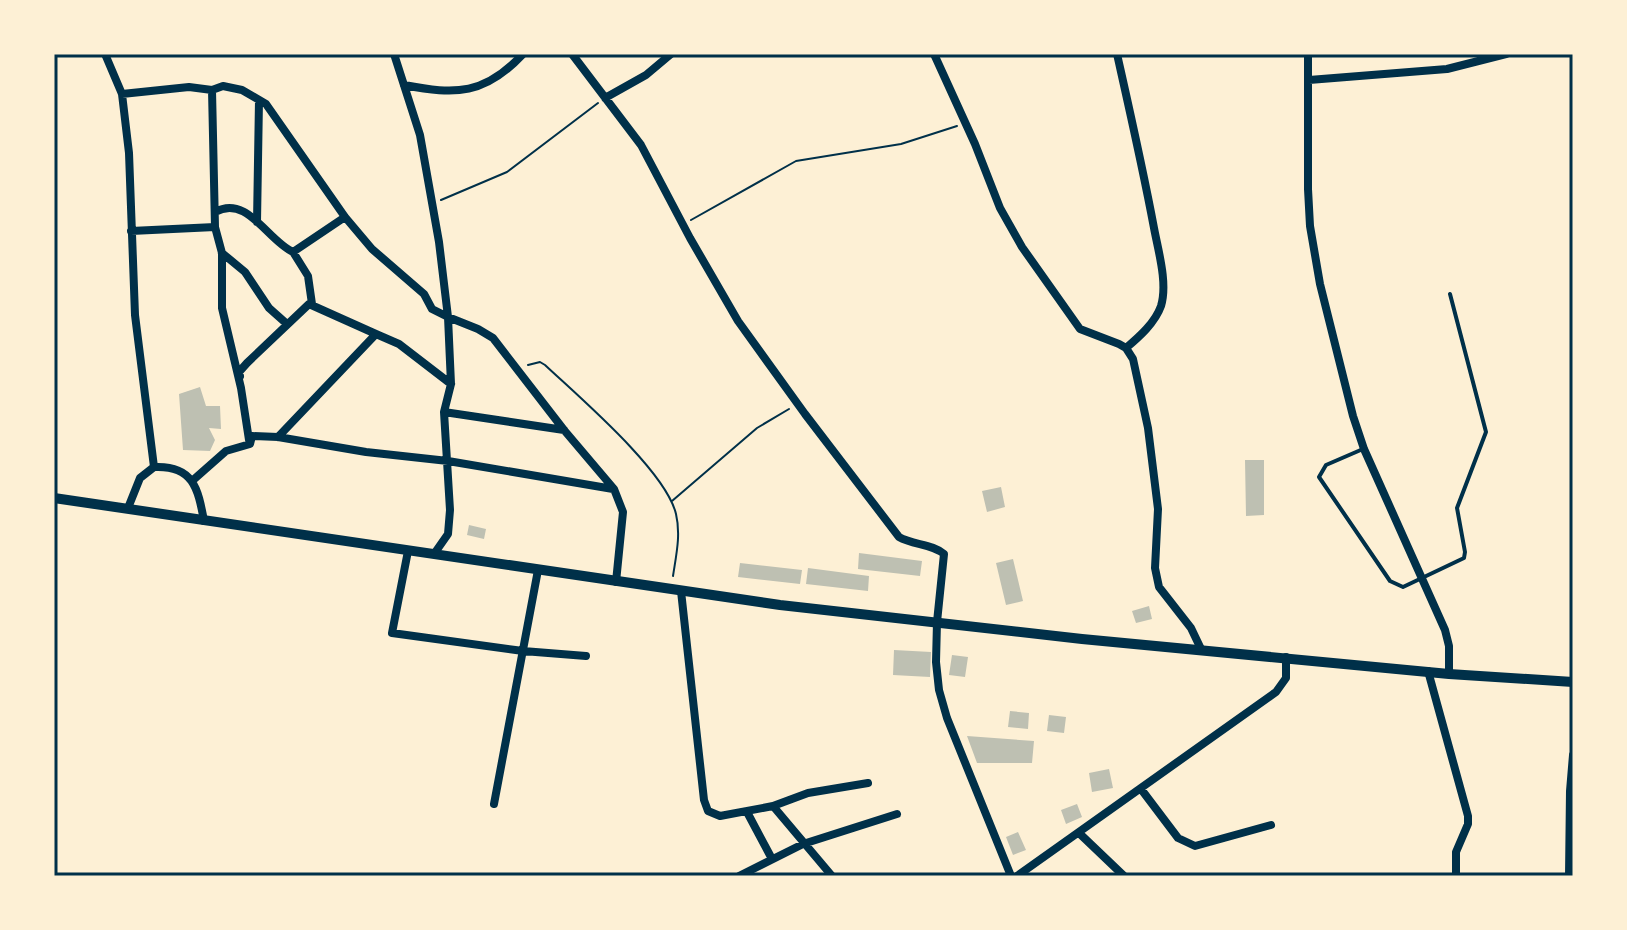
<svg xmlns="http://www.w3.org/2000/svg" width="1627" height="930" font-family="'Nunito Sans',sans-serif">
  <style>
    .building { fill: #bec0b2 }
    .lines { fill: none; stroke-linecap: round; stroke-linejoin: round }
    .path { stroke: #003049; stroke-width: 2 }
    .service { stroke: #003049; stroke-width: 4 }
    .minor { stroke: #003049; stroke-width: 8 }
    .tertiary { stroke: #003049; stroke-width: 10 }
    .neatline { fill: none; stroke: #003049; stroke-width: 3 }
  </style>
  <rect width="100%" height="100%" fill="#fdf0d5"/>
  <!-- building -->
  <path class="building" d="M200 387 206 406H220L221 429 209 428 215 440 210 451 183 450 179 394Z
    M1245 460H1264V515L1246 516Z
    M1001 487 1005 507 987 512 982 491Z
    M469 525 486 529 484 539 467 535Z
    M859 553 922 561 920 576 858 569Z
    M1013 559 1023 601 1006 605 996 563Z
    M740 563 802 570 800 584 738 577Z
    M808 568 869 576 868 591 806 584Z
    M1149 606 1152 619 1136 623 1132 611Z
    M894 650 931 652 930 677 893 675Z
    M952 655 968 657 965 677 949 675Z
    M1010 711 1029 713 1028 729 1008 727Z
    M1049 715 1066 717 1064 733 1047 731Z
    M967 736 1034 741 1032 763H977Z
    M1109 769 1113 788 1092 792 1089 773Z
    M1077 804 1082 817 1066 824 1061 810Z
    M1018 832 1026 850 1013 855 1006 837Z"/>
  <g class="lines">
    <!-- path -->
    <path class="path" d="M441 200 507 172 598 103
      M691 220 796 161 901 144 957 126
      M528 365 540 362 545 365C579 397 666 471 676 514 681 535 676 556 673 576
      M672 501 757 428 789 409"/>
    <!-- service -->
    <path class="service" d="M1363 449 1326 465 1319 477 1390 581 1403 587 1464 558 1465 552 1457 508 1486 432 1450 294"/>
    <!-- minor -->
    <path class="minor" d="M105 54 122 94 129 153 135 315 154 467 140 478 128 508
      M394 54 420 135 439 242 448 317 478 329 493 338 564 430 614 489 623 512 616 582
      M572 54 641 145 690 238 738 321 805 414 899 537C913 545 933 544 944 554L937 622 936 662 939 690 947 718 1011 876
      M934 54 975 144 1000 208 1022 247 1080 329 1119 344 1126 348 1133 359 1148 428 1158 509 1155 568 1159 587 1191 628 1201 649
      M1117 54C1130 112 1143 169 1154 228 1158 250 1168 283 1161 306 1155 323 1139 337 1126 348
      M1308 54V189L1310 226 1320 284 1353 416 1364 449 1445 630 1449 646V674
      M1309 80 1447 69 1506 54
      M404 85C456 95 485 95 523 54
      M212 90 215 227 222 253V308L241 388 249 440
      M122 94 189 87 212 90 223 86 242 90 266 104 345 217 372 249 424 294 432 309 448 317 451 384 444 412 450 510 448 534 434 554
      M605 98 646 75 671 54
      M215 212C247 194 267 240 293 252L345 217
      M257 222 259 100
      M131 231 215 227
      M293 252 308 276 312 304
      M222 253 245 272 269 308 287 324
      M240 376 239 372 247 363 309 304 376 334
      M444 412 564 430
      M278 437 376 334 399 344 451 384
      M154 467C193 465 198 488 204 521
      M192 481 226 451 250 444 252 436 278 437 366 452 448 461 613 489
      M408 551 392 633 523 651 586 656
      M681 591 704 800 708 811 720 816 773 806 832 876
      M1428 671 1468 816V824L1456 852V876
      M1141 789 1178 838 1195 846 1271 825
      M494 804 538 570
      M773 806 808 793 868 783
      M747 812 772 859
      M1079 833 1124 876
      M739 876 803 844 897 814
      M1017 876 1276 692 1286 678V657
      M1569 876 1570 791 1573 755"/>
    <!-- tertiary -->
    <path class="tertiary" d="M54 498 780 605 1082 639 1449 674 1573 682"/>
  </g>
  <!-- border -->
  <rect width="1627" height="930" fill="none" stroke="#fdf0d5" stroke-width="112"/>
  <rect x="56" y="56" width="1515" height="818" class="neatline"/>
</svg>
